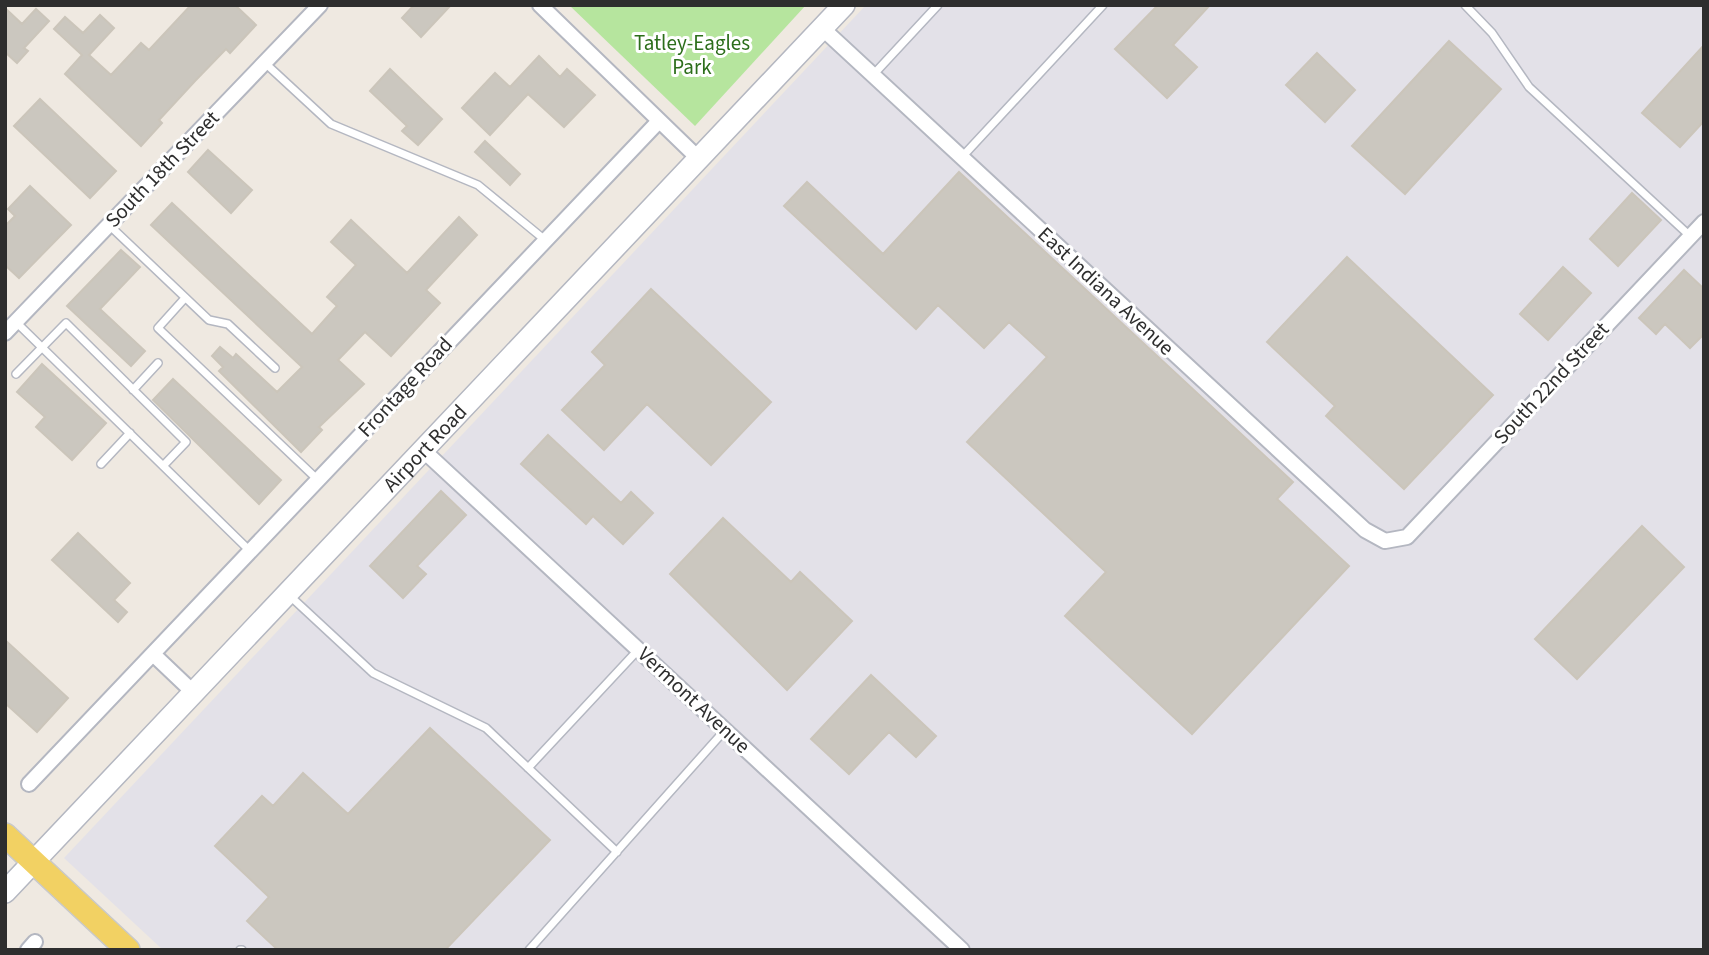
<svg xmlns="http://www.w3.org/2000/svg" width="1709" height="955" font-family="'Source Sans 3',sans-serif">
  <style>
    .industrial { fill: #e3e1e8 }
    .green { fill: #b6e59e }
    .building { fill: #cbc7bf; stroke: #cbc5ba; stroke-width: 2 }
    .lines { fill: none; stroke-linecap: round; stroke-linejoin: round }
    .lane-casing { stroke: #b4b7c1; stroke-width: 10 }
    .street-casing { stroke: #b4b7c1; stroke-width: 18 }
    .secondary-casing { stroke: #b4b7c1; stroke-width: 24 }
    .primary-casing { stroke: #c9c9c9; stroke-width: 26 }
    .lane { stroke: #fff; stroke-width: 7 }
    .street { stroke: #fff; stroke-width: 14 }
    .secondary { stroke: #fff; stroke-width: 21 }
    .primary { stroke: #f2d163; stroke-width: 23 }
    .labels { text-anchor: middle; stroke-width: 6; stroke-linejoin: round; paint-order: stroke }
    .park-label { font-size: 21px; fill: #2c6e1b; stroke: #fff }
    .street-label { font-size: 21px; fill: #2e2e2e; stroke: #fff }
  </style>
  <rect width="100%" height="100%" fill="#efe9e1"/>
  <!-- industrial -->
  <path class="industrial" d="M866 5H1704V950H163L64 858Z"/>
  <!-- green -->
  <path class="green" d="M569 5H806L695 126Z"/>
  <!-- building -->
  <path class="building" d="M191 5H235L256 25 230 53 226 49 195 81 159 120 162 123 141 146 65 74 82 55 54 29 65 17 83 33 100 15 114 28 89 55 111 75 141 43 149 50Z
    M414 5H451L421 37 402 18Z
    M1158 5H1210L1173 45 1197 67 1167 98 1115 49Z
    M5 8 22 24 36 9 49 21 24 48 28 51 17 63 5 52Z
    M1449 41 1501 89 1405 194 1352 146Z
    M1704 45V121L1680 147 1642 113Z
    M1317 53 1355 90 1325 122 1286 85Z
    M539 56 560 77 567 69 595 95 564 127 528 94 490 135 462 108 495 73 510 87Z
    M390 69 442 119 418 145 402 131 407 126 370 91Z
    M40 99 116 171 90 198 14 126Z
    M485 141 520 174 510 185 475 152Z
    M208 150 252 190 231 213 188 172Z
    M959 172 1293 482 1277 499 1349 566 1192 734 1065 616 1106 572 967 442 1047 357 1009 322 984 348 938 305 916 329 784 206 807 182 883 254Z
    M30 186 71 225 19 278 5 265V226L15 216 8 209Z
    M1632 193 1661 220 1618 266 1590 239Z
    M172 203 312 334 337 306 327 297 356 265 331 242 351 220 407 273 459 217 477 235 426 290 440 303 391 356 365 332 338 360 364 384 319 427 322 430 301 452 219 371 223 367 212 356 220 347 233 358 236 354 277 392 302 367 151 225Z
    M121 250 140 267 100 309 145 351 131 366 67 306Z
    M1347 257 1493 395 1404 489 1326 416 1335 406 1267 342Z
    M1563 267 1591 293 1548 340 1520 314Z
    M1684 270 1704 289V334L1690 348 1665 324 1656 334 1639 318Z
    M651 289 771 402 711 465 647 404 604 450 562 410 605 365 592 352Z
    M42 364 106 423 72 460 36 427 45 417 17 392Z
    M173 379 281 480 259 504 153 400Z
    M548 435 621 503 631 492 653 513 623 544 593 516 586 524 521 464Z
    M441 491 466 515 417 566 426 574 403 598 370 566Z
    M723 518 791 582 800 572 852 621 787 690 670 574Z
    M1642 526 1684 567 1577 679 1535 639Z
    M78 533 130 583 114 600 127 612 118 622 52 560Z
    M5 640 68 698 37 732 5 703Z
    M871 675 936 736 916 757 889 732 849 774 811 739Z
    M430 728 550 840 445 950H278L247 921 269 897 215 846 262 796 273 806 303 773 348 814Z"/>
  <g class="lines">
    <defs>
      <path id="lane" d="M1465 5 1492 33 1529 87 1690 236
        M265 63 331 124 478 185 545 240
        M873 75 938 5
        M962 157 1103 5
        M109 225 209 320 228 324 275 368
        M185 298 158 328 318 480
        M16 322 250 551
        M16 374 66 323 186 442 163 466
        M133 390 158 363
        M101 464 130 433
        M290 596 373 673 486 728 617 852
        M528 768 638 650
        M240 950H242
        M529 950 725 730"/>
      <path id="street" d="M540 5 700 160
        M822 28 1365 530 1385 541 1407 537 1704 222
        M5 333 320 5
        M424 451 962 950
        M153 654 194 693
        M29 784 659 121
        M28 950 35 942"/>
      <g id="secondary">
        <path id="s1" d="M5 892 844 5"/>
      </g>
      <path id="primary" d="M5 835 128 950"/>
    </defs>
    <!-- lane casing -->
    <use href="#lane" class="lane-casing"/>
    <!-- street casing -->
    <use href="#street" class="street-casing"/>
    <!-- secondary casing -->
    <use href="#secondary" class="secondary-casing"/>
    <!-- primary casing -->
    <use href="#primary" class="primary-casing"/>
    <!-- lane -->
    <use href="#lane" class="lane"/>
    <!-- street -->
    <use href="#street" class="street"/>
    <!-- secondary -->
    <use href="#secondary" class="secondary"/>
    <!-- primary -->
    <use href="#primary" class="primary"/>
  </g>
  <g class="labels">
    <!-- park labels -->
    <g class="park-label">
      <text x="692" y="50">Tatley-Eagles<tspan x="692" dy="24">Park</tspan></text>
    </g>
    <!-- street labels -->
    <g class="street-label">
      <text transform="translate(162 169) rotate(-46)" y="7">South 18th Street</text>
      <text transform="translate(1106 291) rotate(43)" y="7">East Indiana Avenue</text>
      <text transform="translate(1551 383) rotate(-47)" y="7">South 22nd Street</text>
      <text transform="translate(405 387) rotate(-47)" y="7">Frontage Road</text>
      <text dy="7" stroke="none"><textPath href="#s1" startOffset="611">Airport Road</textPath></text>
      <text transform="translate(694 700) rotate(43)" y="7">Vermont Avenue</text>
    </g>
  </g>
  <!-- border -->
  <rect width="1709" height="955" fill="none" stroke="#2e2e2e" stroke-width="14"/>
</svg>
